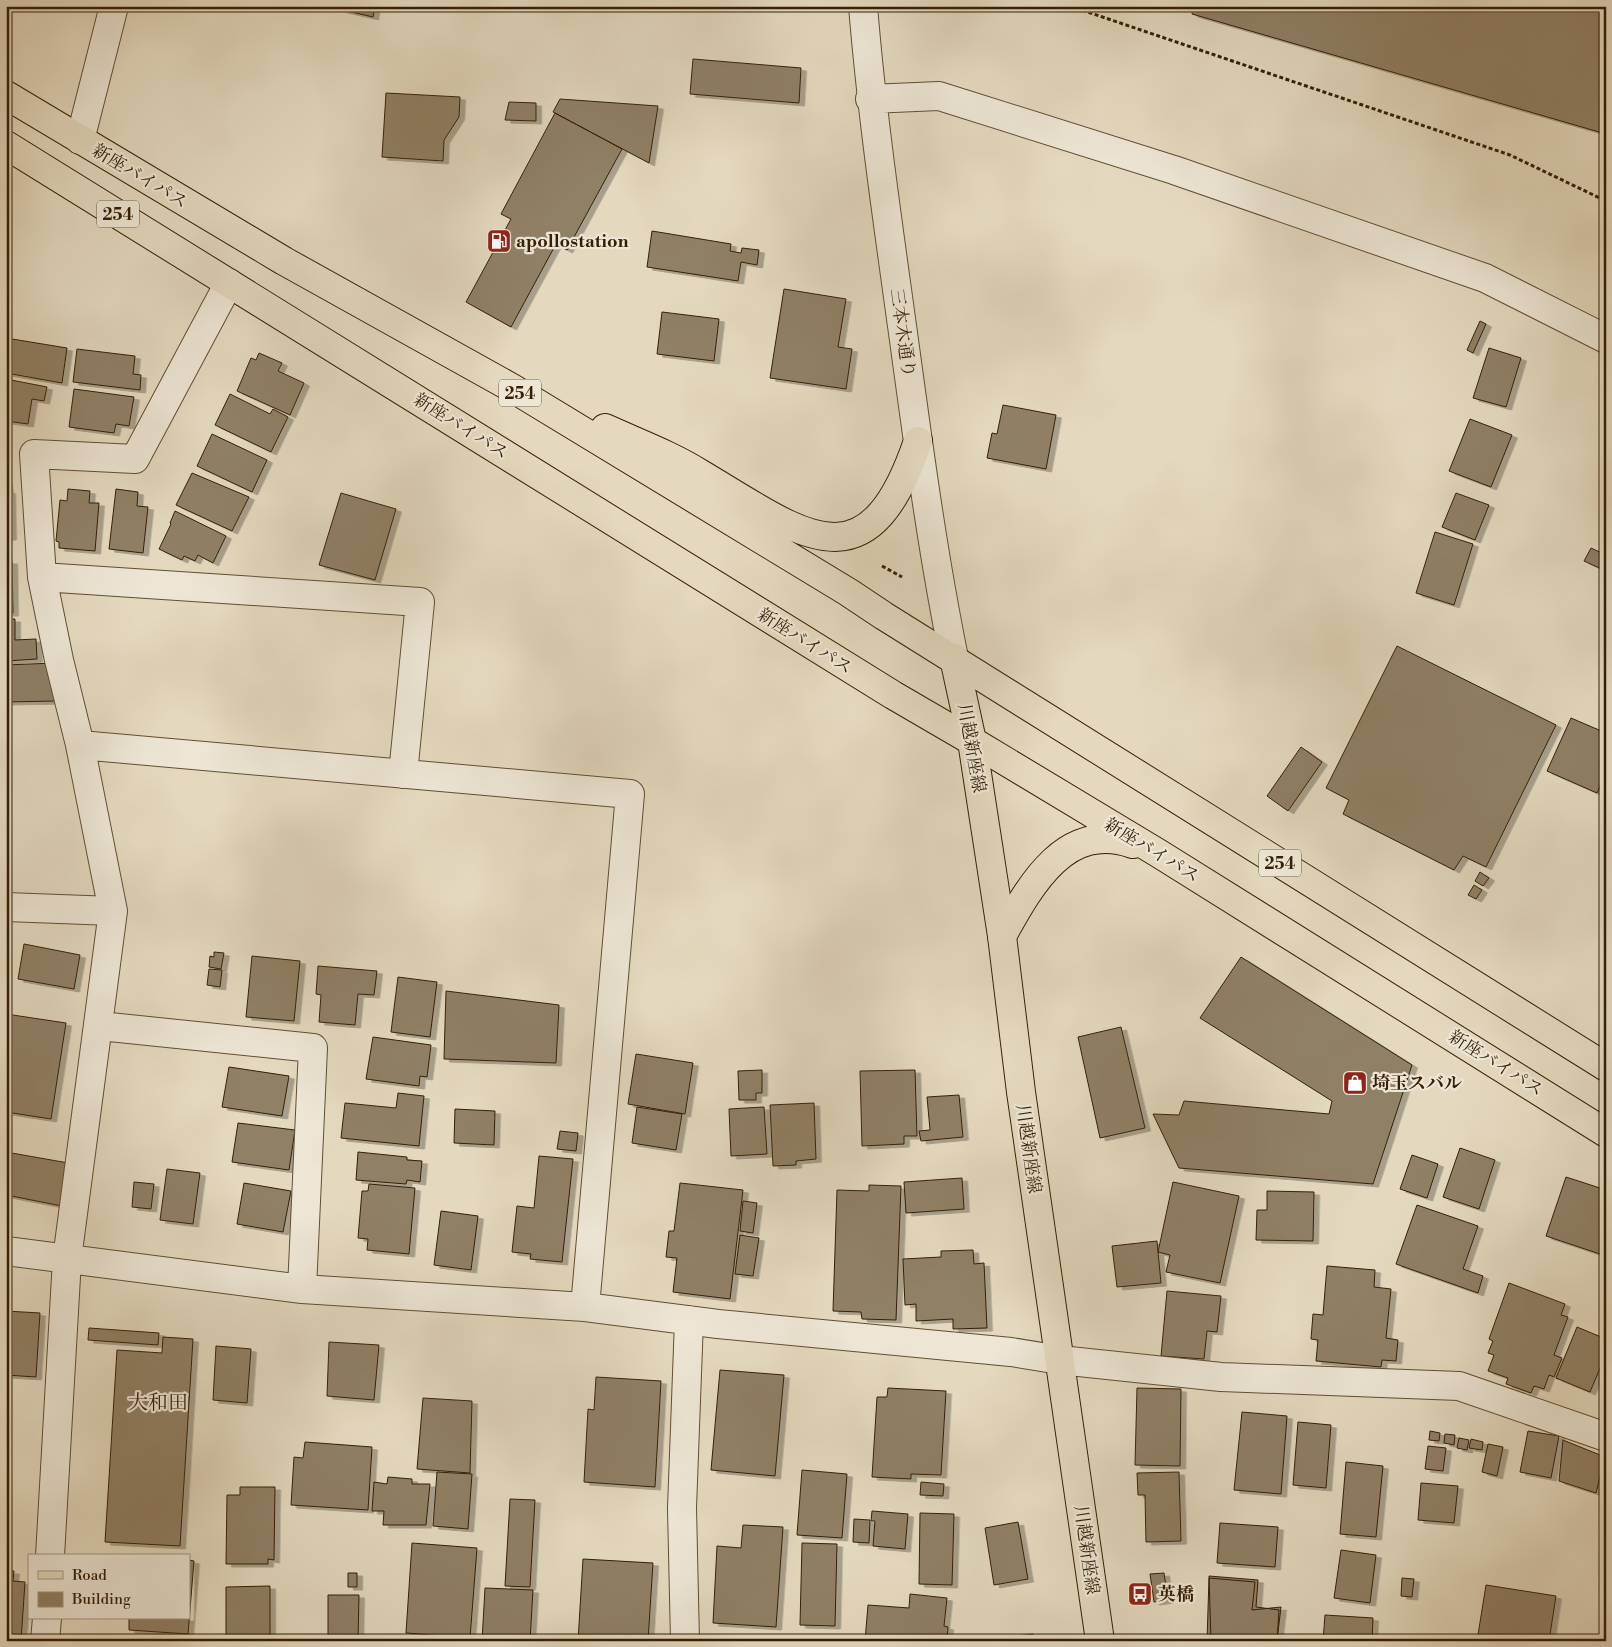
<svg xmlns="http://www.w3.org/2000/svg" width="1612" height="1647" font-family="'Libre Bodoni','Noto Serif JP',serif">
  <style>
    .building { fill: #908066; stroke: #351f05; filter: url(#shadow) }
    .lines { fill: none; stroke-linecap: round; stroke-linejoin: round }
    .minor-casing { stroke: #614e34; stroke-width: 30 }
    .major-casing { stroke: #351f05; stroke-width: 30 }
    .highway-casing { stroke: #351f05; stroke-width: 30 }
    .path { stroke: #351f05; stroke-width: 3; stroke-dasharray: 4 2.5; stroke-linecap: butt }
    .minor { stroke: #ede6d5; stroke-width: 28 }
    .major { stroke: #e4d9bf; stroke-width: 28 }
    .highway { stroke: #e4d9bf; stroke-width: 28 }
    .labels { text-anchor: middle; stroke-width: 4.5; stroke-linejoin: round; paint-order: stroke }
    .shield { fill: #ede6d5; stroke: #6c5b43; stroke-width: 1 }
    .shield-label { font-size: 16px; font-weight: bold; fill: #351f05 }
    .street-label { font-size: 18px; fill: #351f05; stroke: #ede6d5 }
    .poi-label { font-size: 18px; font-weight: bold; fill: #351f05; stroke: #ede6d5; text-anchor: start }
    .quarter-label { font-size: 20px; fill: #351f05; stroke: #ede6d5 }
  </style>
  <defs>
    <filter id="shadow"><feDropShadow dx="5.5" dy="3" stdDeviation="0" flood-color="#0004"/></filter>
  </defs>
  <rect width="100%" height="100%" fill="#e4d9bf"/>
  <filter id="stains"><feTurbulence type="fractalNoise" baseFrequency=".004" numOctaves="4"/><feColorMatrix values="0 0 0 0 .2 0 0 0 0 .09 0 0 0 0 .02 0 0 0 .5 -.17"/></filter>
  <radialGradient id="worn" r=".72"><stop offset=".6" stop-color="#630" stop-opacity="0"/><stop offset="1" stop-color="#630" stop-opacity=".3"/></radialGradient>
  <!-- building -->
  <path class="building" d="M325 6H375L373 17Z
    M1194 6H1606V134L1192 14Z
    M693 59 801 68 799 103 690 94Z
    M386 93 460 97 459 117 444 140 443 161 382 157Z
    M560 99 658 106 649 163 553 112Z
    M509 102 536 103V121L505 120Z
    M555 113 622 149 567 250 556 244 511 327 466 302 511 219 501 214Z
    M652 231 731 244 730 251 741 253 742 248 759 250 757 265 741 262 738 281 647 267Z
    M784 289 846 299 838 347 852 349 846 389 770 378Z
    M662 312 719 319 714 361 657 354Z
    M1480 321 1486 324 1473 353 1467 350Z
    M6 338 67 348 62 383 6 373Z
    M1489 348 1521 358 1506 407 1473 398Z
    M77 349 135 356 133 374 141 375 140 390 73 382Z
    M259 353 282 363 278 371 304 383 290 415 237 391 251 358 256 360Z
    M6 379 47 387 44 401 32 399 28 424 6 421Z
    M74 389 134 397 129 426 116 424 114 433 69 427Z
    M230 394 270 414 273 409 288 417 271 452 215 425Z
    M1003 405 1056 415 1046 469 987 458 992 433 997 434Z
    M1470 419 1512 435 1491 487 1449 471Z
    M212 434 267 460 252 492 197 466Z
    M192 473 249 497 232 531 176 505Z
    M6 479 8 490 10 491 11 537H6Z
    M68 489 90 491 89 503H99L95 551 59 548V542L56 541 60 500 67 501Z
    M116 489 138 492 137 506 148 507 143 553 109 549Z
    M341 493 396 509 375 580 319 565Z
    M1456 493 1489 505 1475 540 1442 527Z
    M175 511 226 536 213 563 198 555 195 561 184 556 182 560 159 549 171 524 170 523Z
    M1435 532 1473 544 1454 605 1416 593Z
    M1591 548 1606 555V571L1584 561Z
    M6 561H12L13 613H6Z
    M6 619H15V640L36 639 37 659 6 661Z
    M1397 646 1556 725 1486 867 1463 856 1454 870 1343 814 1349 800 1326 788Z
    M54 663 57 701 6 702V665Z
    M1571 718 1606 733V773L1597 793 1547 771Z
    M1301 747 1322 762 1288 811 1267 796Z
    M1480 872 1489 878 1483 886 1475 881Z
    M1474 885 1482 890 1476 899 1468 895Z
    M24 944 80 955 74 989 18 979Z
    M214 952 224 953 221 969 209 967 210 956 214 957Z
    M252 956 300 961 294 1021 246 1017Z
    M1241 957 1412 1065 1373 1184 1179 1168 1153 1114 1179 1115 1184 1101 1329 1114 1332 1101 1200 1018Z
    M318 966 377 971 374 995 358 994 355 1025 319 1022 321 995 316 994Z
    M209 969 222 970 220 987 207 985Z
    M398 977 437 982 430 1037 391 1032Z
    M446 991 559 1005 556 1063 444 1059Z
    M6 1014 66 1023 51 1119 6 1112Z
    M1121 1027 1145 1128 1100 1138 1078 1037Z
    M373 1037 431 1045 427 1077 420 1076 419 1086 366 1079Z
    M636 1054 693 1063 685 1114 628 1104Z
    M229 1067 289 1076 282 1116 222 1107Z
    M762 1070V1093H756V1100H739L738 1071Z
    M915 1070 917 1136H904V1144L862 1146 860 1071Z
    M398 1093 424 1096 419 1146 341 1138 345 1103 396 1108Z
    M959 1095 963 1137 921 1141 919 1131 930 1130 927 1097Z
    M814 1103 816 1159 796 1161V1165L773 1166 770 1105Z
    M637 1107 682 1114 676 1150 632 1143Z
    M764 1107 767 1154 731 1156 729 1109Z
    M455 1109 495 1111 494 1145 454 1143Z
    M238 1123 295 1130 289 1170 232 1162Z
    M560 1131 578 1133 576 1151 557 1149Z
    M1460 1148 1495 1160 1479 1209 1443 1197Z
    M6 1152 74 1164 67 1207 6 1195Z
    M358 1152 407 1157V1160L422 1161 420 1182 407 1180 406 1184 356 1180Z
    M1412 1155 1438 1164 1427 1198 1400 1189Z
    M539 1156 573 1159 562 1262 530 1259 531 1254 512 1252 517 1206 534 1208Z
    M167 1169 200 1173 193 1224 160 1220Z
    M1566 1177 1606 1190V1256L1546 1236Z
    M962 1178 964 1209 906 1213 904 1182Z
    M134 1182 154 1184 151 1209 132 1207Z
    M1173 1182 1239 1196 1220 1283 1166 1272 1170 1255 1158 1252Z
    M244 1183 291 1191 283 1232 237 1224Z
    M680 1183 743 1190 730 1299 673 1292 677 1258 666 1257 669 1231H674Z
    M369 1184 415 1188 409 1254 367 1250 368 1239 358 1238 362 1191H368Z
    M869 1185 901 1186 896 1320 862 1319 861 1312 833 1311 837 1190 869 1191Z
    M1267 1191 1314 1192 1313 1241 1256 1240 1257 1210H1267Z
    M743 1201 757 1203 753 1233 740 1231Z
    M1417 1205 1478 1226 1463 1269 1483 1276 1478 1293 1396 1264Z
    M441 1211 478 1216 471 1270 434 1265Z
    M740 1235 759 1238 753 1276 735 1274Z
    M1157 1241 1161 1283 1117 1287 1112 1246Z
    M973 1250 974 1264 984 1263 987 1328 953 1329V1319L916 1321V1304L905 1305 903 1259 941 1257V1251Z
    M1327 1266 1375 1270 1374 1287 1391 1289 1386 1338 1398 1340 1396 1361 1382 1360 1381 1367 1316 1361 1318 1340 1311 1339 1313 1314 1323 1315Z
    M1509 1283 1565 1304 1561 1315 1568 1317 1554 1355 1562 1358 1554 1377 1549 1375 1544 1389 1534 1386 1531 1393 1506 1384 1508 1378 1488 1371 1494 1355 1488 1353 1493 1341 1489 1339Z
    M1167 1291 1221 1296 1217 1332 1207 1331 1204 1359 1161 1356Z
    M6 1311 40 1313 36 1377 6 1375Z
    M1577 1327 1606 1339V1354L1590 1392 1556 1378Z
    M89 1328 159 1333 158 1345 88 1340Z
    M163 1337 193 1339 180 1546 105 1542 117 1350 162 1353Z
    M329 1342 379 1345 374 1400 327 1396Z
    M216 1346 251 1349 247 1403 213 1400Z
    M720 1370 784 1375 775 1476 711 1470Z
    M596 1377 661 1381 655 1487 584 1482 588 1409 594 1410Z
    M888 1388 946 1391 941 1475 911 1474V1479L872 1477 877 1397H887Z
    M1137 1388 1181 1389 1180 1466 1135 1465Z
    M423 1398 472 1401 470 1473 417 1469Z
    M1242 1412 1287 1416 1281 1494 1234 1490Z
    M1298 1422 1331 1425 1326 1488 1293 1485Z
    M1430 1431 1440 1433 1439 1441 1429 1440Z
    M1528 1431 1559 1436 1551 1478 1520 1472Z
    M1445 1434 1455 1435 1454 1445 1444 1443Z
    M1459 1438 1469 1440 1467 1450 1457 1448Z
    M1471 1439 1483 1442 1482 1450 1469 1448Z
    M1563 1440 1605 1457 1596 1493 1559 1481Z
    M305 1442 372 1447 368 1510 291 1505 294 1457 303 1458Z
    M1488 1444 1503 1447 1497 1476 1482 1472Z
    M1428 1446 1446 1448 1443 1471 1425 1469Z
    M1346 1462 1383 1466 1376 1537 1340 1534Z
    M802 1470 847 1474 842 1538 797 1535Z
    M437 1472 472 1474 468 1529 433 1526Z
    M1179 1472 1181 1541 1146 1542 1145 1495H1138L1137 1473Z
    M388 1477 412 1479V1484H430L426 1525H383L384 1511H372L374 1482 387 1484Z
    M921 1482 944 1484 943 1496 920 1495Z
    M1421 1483 1458 1486 1454 1523 1418 1520Z
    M240 1487H275L274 1560 268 1559V1564H226L227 1495H240Z
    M510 1499 535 1500 530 1587 505 1586Z
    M872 1511 908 1514 905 1549 873 1546 875 1521H871Z
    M920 1513 954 1514 952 1585 919 1584Z
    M854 1519 870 1520 869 1543 853 1542Z
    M1018 1522 1028 1579 994 1585 985 1528Z
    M1220 1523 1278 1527 1275 1567 1217 1563Z
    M743 1525 783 1527 776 1627 713 1623 717 1546 741 1548Z
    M412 1543 477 1548 470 1638 406 1633Z
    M802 1543 837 1544 835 1626 800 1625Z
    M1341 1550 1376 1555 1370 1603 1334 1598Z
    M583 1559 653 1563 648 1641H578Z
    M189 1560 194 1561 188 1634 129 1630V1618H189Z
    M6 1571H14L13 1581 25 1582 21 1641H6Z
    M348 1573H357V1587H348Z
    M1164 1573 1168 1600 1154 1602 1150 1574Z
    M1209 1576 1258 1580 1256 1607 1279 1610 1277 1641 1225 1638V1641H1211Z
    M1209 1578 1255 1582 1252 1610 1281 1607 1277 1641H1207Z
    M1402 1578 1414 1579 1412 1597 1401 1596Z
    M1486 1585 1556 1596 1549 1641H1477Z
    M270 1586V1641H226V1587Z
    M485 1588 533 1590 530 1641H482Z
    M910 1594 947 1598 944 1626 948 1627 947 1641H865L868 1605 909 1608Z
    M328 1595H359L358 1641H328Z
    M1325 1615 1373 1618 1372 1641H1323Z
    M1033 1634 1034 1641H1000V1638Z
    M415 1636 432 1637V1641H415Z"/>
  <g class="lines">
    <defs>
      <path id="minor" d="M863 6C872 116 888 224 903 333 918 442 932 550 954 658
        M870 99 939 96 1174 170 1485 278 1606 339
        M80 140 114 6
        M42 577 420 602 403 774
        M80 745 630 794 585 1307
        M6 907 113 911
        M100 1026 313 1048 302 1289
        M6 1251 302 1289 585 1307 718 1324 1011 1352 1060 1360 1221 1377 1459 1386 1606 1437
        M50 1556 67 1259 113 911 80 745 59 660 42 577 34 454 135 459 229 283
        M45 1641 47 1618
        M685 1641 682 1508 689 1320"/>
      <path id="major" d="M954 658 972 741 1002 936 1021 1092 1100 1641"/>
      <path id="highway" d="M6 95 284 261 512 388 848 592 884 616 1606 1067
        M6 145 893 695 972 741 1158 853 1606 1133
        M605 428C638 443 671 455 701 474 802 534 867 592 918 441
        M1002 936C1030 886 1065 820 1133 844"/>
    </defs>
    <!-- minor casing -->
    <use href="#minor" class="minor-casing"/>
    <!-- major casing -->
    <use href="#major" class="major-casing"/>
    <!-- highway casing -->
    <use href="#highway" class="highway-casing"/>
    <!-- path -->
    <path class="path" d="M1070 6 1510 155 1606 201
      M882 566 902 577"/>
    <!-- minor -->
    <use href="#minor" class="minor"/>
    <!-- major -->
    <use href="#major" class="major"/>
    <!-- highway -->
    <use href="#highway" class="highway"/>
  </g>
  <!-- icons -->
  <defs>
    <symbol id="fuel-square" viewBox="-11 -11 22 22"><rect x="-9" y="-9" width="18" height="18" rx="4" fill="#8f2418" stroke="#ede6d5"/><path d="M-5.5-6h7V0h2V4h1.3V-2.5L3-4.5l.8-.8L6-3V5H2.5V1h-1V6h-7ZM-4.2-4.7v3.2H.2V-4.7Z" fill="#fff"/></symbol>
    <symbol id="shop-square" viewBox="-11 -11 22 22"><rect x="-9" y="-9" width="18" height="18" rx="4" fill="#8f2418" stroke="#ede6d5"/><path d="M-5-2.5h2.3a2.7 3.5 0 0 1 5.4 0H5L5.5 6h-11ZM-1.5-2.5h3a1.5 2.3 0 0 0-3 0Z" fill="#fff"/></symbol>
    <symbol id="bus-square" viewBox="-11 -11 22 22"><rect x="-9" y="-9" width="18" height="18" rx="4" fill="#8f2418" stroke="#ede6d5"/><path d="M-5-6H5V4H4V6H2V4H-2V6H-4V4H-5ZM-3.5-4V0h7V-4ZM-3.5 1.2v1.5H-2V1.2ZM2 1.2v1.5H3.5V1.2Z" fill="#fff"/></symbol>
  </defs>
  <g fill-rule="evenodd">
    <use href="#fuel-square" x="485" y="227" width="28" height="28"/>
    <use href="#shop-square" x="1341" y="1069" width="28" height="28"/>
    <use href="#bus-square" x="1126" y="1580" width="28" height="28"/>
  </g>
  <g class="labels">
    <!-- shield labels -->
    <g class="shield">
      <rect x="97" y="200.5" width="42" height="27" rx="4"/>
      <rect x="499" y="379.5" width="42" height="27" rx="4"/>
      <rect x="1259" y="849.5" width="42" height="27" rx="4"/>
    </g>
    <g class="shield-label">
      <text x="118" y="220">254</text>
      <text x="520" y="399">254</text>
      <text x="1280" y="869">254</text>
    </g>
    <!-- street labels -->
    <g class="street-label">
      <text transform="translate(140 176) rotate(31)" y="6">新座バイパス</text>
      <text transform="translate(903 333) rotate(82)" y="6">三本木通り</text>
      <text transform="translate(461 426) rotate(32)" y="6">新座バイパス</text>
      <text transform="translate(805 641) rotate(32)" y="6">新座バイパス</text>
      <text transform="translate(972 748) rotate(80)" y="6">川越新座線</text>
      <text transform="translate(1152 850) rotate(31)" y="6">新座バイパス</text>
      <text transform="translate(1496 1063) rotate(32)" y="6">新座バイパス</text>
      <text transform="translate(1029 1149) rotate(82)" y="6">川越新座線</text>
      <text transform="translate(1087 1550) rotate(82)" y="6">川越新座線</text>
    </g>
    <!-- poi labels -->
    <g class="poi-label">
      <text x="516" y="247">apollostation</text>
      <text x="1372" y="1089">埼玉スバル</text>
      <text x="1158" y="1600">英橋</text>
    </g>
    <!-- quarter labels -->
    <g class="quarter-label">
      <text x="158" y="1409">大和田</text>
    </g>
  </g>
  <!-- margin -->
  <rect width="1612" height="1647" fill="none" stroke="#e4d9bf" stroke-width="25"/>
  <rect x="8" y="8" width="1597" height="1632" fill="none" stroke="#351f05" stroke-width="2.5"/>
  <rect x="12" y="12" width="1587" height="1622" fill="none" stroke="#351f05"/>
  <!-- legend -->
  <rect x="28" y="1554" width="162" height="65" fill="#ede6d5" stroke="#a39682"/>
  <rect x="38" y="1571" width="25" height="8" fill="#e4d9bf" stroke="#a39682"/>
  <text x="72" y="1580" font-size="15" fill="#351f05">Road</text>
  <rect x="38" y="1592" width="25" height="15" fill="#908066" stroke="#a39682"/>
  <text x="72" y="1604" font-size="15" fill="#351f05">Building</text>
  <rect width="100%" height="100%" filter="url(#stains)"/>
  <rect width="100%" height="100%" fill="url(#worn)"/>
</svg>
